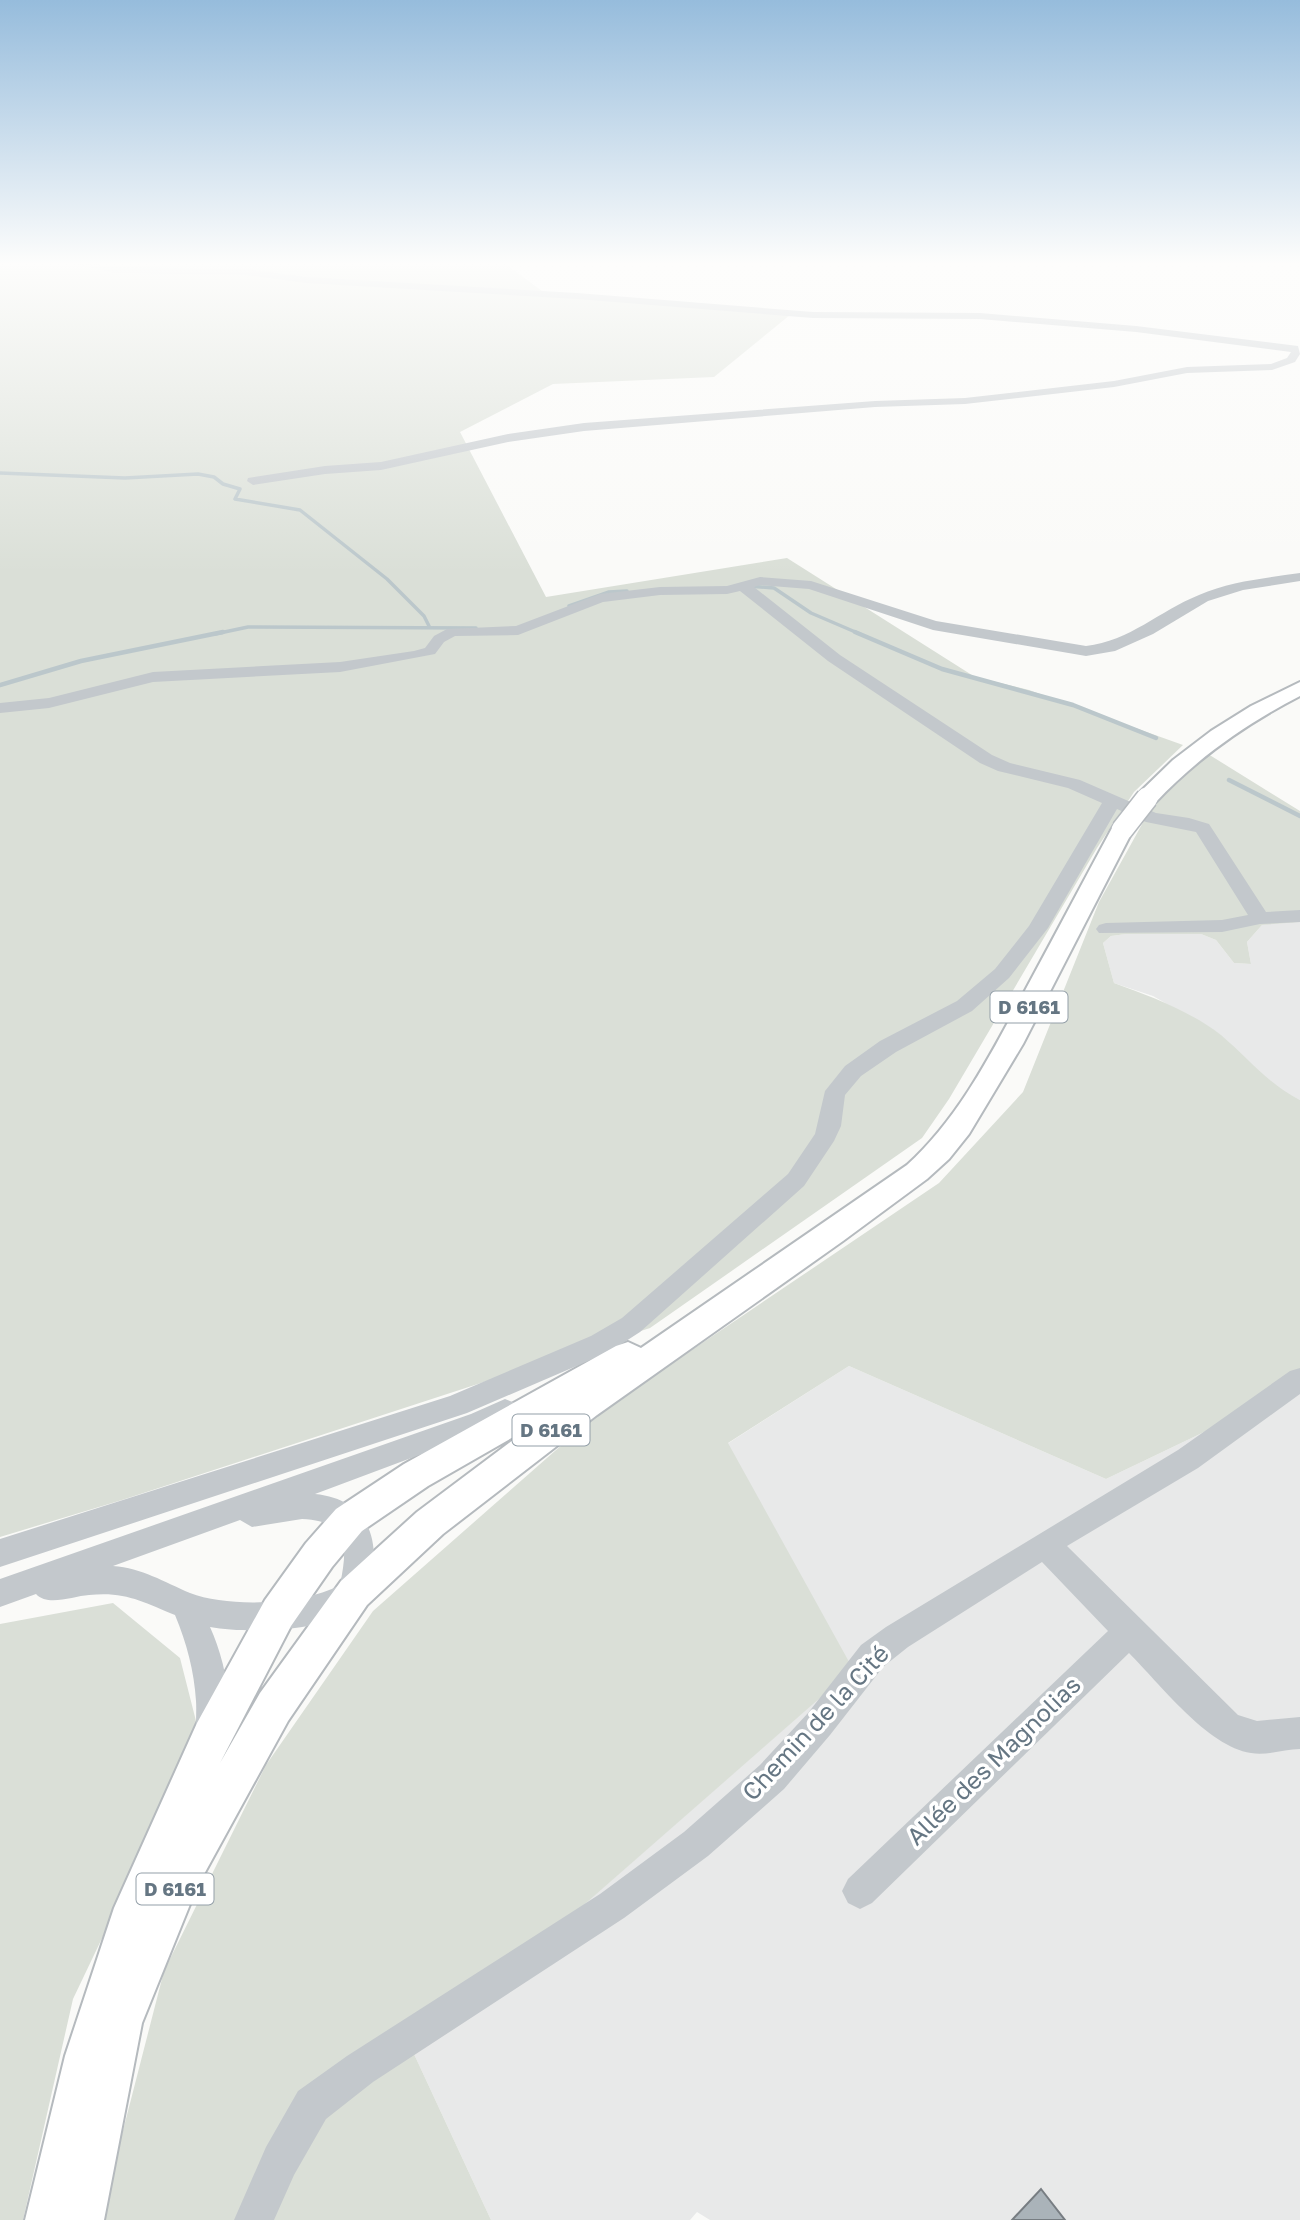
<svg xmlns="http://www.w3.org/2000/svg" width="1300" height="2220" font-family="'Golos Text',sans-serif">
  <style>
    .built { fill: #e8e9e9 }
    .green { fill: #dadfd7 }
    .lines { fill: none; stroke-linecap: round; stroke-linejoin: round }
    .stream-far1 { stroke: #bbc7cb; stroke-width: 3.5 }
    .stream { stroke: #bbc7cb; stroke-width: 4.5 }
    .building { fill: #aab3b9; stroke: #777d82; stroke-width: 2 }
    .major-casing { stroke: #b5babe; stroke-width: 4 }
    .minor { fill: #c3c8cc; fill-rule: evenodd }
    .major { fill: #fff; fill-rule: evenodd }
    .major-bridge-casing { stroke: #b5babe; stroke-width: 24; stroke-linecap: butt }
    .major-bridge { stroke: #fff; stroke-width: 21 }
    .labels { text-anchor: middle; stroke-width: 7; stroke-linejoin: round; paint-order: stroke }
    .shield { fill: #fff; stroke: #939fa8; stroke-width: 2 }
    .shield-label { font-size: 19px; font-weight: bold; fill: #657683 }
    .near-street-label { font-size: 24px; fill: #657683; stroke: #fff }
  </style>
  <rect width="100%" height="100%" fill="#fafaf8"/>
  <!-- built -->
  <path class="built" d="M1286 921 1300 922V1100L1278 1089 1219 1034 1153 996 1114 983 1103 943 1111 936 1126 934H1201L1216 940 1234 963 1251 964 1247 942 1262 925Z
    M849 1366 1106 1479 1300 1386V2220H710L697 2212 690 2220H491L414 2054 852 1669 727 1444Z"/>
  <!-- green -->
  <path class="green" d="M0 262H503L546 294 790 315 714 377 553 384 460 432 546 597 787 558 975 677 1029 690 1183 745 1134 792 1097 848 949 1099 922 1138 650 1328 122 1500 0 1537Z
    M1208 754 1300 811V922L1262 925 1247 942 1251 964 1234 963 1216 940 1201 934H1126L1111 936 1103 943 1114 983C1150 996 1190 1011 1221 1035 1248 1058 1268 1084 1300 1100V1386L1106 1479 849 1366 728 1443 853 1669 414 2054 491 2220H100L164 1971 266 1765 373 1611 597 1414 939 1183 1023 1092 1099 902 1151 808Z
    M113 1603 180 1658 196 1721 167 1802 73 1999 23 2220H0V1624Z"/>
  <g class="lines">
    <!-- stream-far1 -->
    <path class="stream-far1" d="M0 473 125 478 198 474 214 477 223 484 240 489 235 499 300 510 387 579 424 616 429 626
      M748 586 774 588 811 613 860 634
      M569 606 609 592 627 591
      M215 634 248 627 476 628"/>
    <!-- stream -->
    <path class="stream" d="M855 632 942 669 1073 705 1156 738
      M0 685 81 661 223 632
      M1229 780 1300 816"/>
  </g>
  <!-- building -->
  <path class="building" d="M1041 2189 1065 2220H1012Z"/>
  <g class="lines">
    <defs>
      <path id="major" d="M1300 682V696C1246 724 1197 758 1155 803H1139L1136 798 1139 793 1173 760 1211 731 1251 706Z
        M1122 823 1130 825 1133 830 1023 1044 969 1134 949 1159 927 1179 843 1241 597 1415 443 1534 367 1605 288 1721 197 1887 142 2023 104 2220H25L65 2056 114 1908 197 1723 265 1600 306 1543 336 1509 404 1464 616 1346 628 1342 641 1348 907 1165C961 1116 994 1048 1028 985 1056 933 1083 882 1111 830L1114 825ZM529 1428 417 1512 341 1581 260 1693 220 1763 291 1626 332 1567 362 1531 428 1486Z"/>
    </defs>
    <!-- major casing -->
    <use href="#major" class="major-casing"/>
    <!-- minor -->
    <path class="minor" d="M63 262H84L115 267 246 269 306 277 577 293 813 312 980 313 1136 326 1298 346 1300 354 1295 362 1272 370 1187 373 1114 387 965 404 875 407 584 431 508 442 381 470 325 474 253 485 247 481 248 478 325 466 381 462 508 434 584 423 875 401 965 398 1114 381 1187 367 1271 364 1287 358 1291 352 1136 332 980 319 813 318 577 299 306 283 246 275 115 273Z
      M1300 573V581L1243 590 1208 601 1153 634 1115 651 1086 656 933 630 809 589 760 585 754 587 840 655 992 755 1010 763 1080 780 1156 813 1189 818 1209 824 1266 912 1300 910V922L1260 924 1222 932 1099 933 1096 929 1099 925 1106 923 1222 920 1248 915 1196 832 1146 822 1117 809 1048 928 1009 978 972 1011 896 1052 861 1076 845 1095 841 1126 834 1141 804 1186 640 1332 609 1352 467 1413 0 1567V1539L450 1396 591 1336 622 1318 788 1174 815 1134 825 1091 845 1066 880 1041 957 1001 995 969 1029 926 1102 803 1068 788 998 771 980 763 828 661 740 591 727 594 660 595 603 602 518 635 455 636 444 642 435 654 340 672 153 682 49 708 0 713V703L49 698 153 672 340 662 414 651 425 648 434 636 447 629 516 626 600 594 660 587 727 586 760 577 811 581 936 621 1086 646C1130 641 1159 611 1199 595 1231 581 1266 578 1300 573Z
      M1300 1368V1394L1198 1468 1067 1546 1238 1715 1257 1721 1300 1717V1749C1284 1749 1267 1756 1251 1753 1208 1747 1159 1683 1129 1653L872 1903 860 1909 848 1903 842 1891 848 1879 1108 1631 1042 1562 908 1647 883 1667 830 1735 784 1789 708 1856 624 1918 373 2082 326 2119 294 2175 274 2220H234L266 2147 298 2091 347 2056 600 1894 684 1832 760 1765 808 1713 861 1645 886 1627 1178 1450 1290 1371Z
      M505 1399 515 1403 519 1411 515 1419 315 1494C364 1499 380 1533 372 1579 370 1587 370 1598 363 1604 331 1632 250 1634 210 1627 224 1658 236 1706 222 1739L211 1744 200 1739C194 1726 197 1716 196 1701 194 1671 187 1644 175 1615 143 1602 125 1591 89 1595 73 1596 48 1607 36 1594L0 1607V1579L471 1414ZM302 1519C349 1521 348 1545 340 1585 304 1605 229 1608 190 1593 164 1582 142 1568 113 1566L240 1520 252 1527Z"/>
    <!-- major -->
    <use href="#major" class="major"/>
    <defs>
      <path id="major-bridge" d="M1122 830 1147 798"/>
    </defs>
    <!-- major-bridge casing -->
    <use href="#major-bridge" class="major-bridge-casing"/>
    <!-- major-bridge -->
    <use href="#major-bridge" class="major-bridge"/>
  </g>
  <!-- sky -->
  <linearGradient id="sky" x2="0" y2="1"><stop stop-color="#96bcdc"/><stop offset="0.46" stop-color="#fdfdfc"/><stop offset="1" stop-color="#fdfdfc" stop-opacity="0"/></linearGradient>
  <rect width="1300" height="573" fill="url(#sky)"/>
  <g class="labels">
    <!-- shield labels -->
    <g class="shield">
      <rect x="990.5" y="991.5" width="77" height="31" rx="5"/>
      <rect x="512.5" y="1414.5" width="77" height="31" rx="5"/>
      <rect x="136.5" y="1873.5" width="77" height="31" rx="5"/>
    </g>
    <g class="shield-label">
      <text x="1029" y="1014">D 6161</text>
      <text x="551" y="1437">D 6161</text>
      <text x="175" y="1896">D 6161</text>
    </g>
    <!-- near-street labels -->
    <g class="near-street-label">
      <text transform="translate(816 1723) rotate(-47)" y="8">Chemin de la Cité</text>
      <text transform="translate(994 1761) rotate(-44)" y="8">Allée des Magnolias</text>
    </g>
  </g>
</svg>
